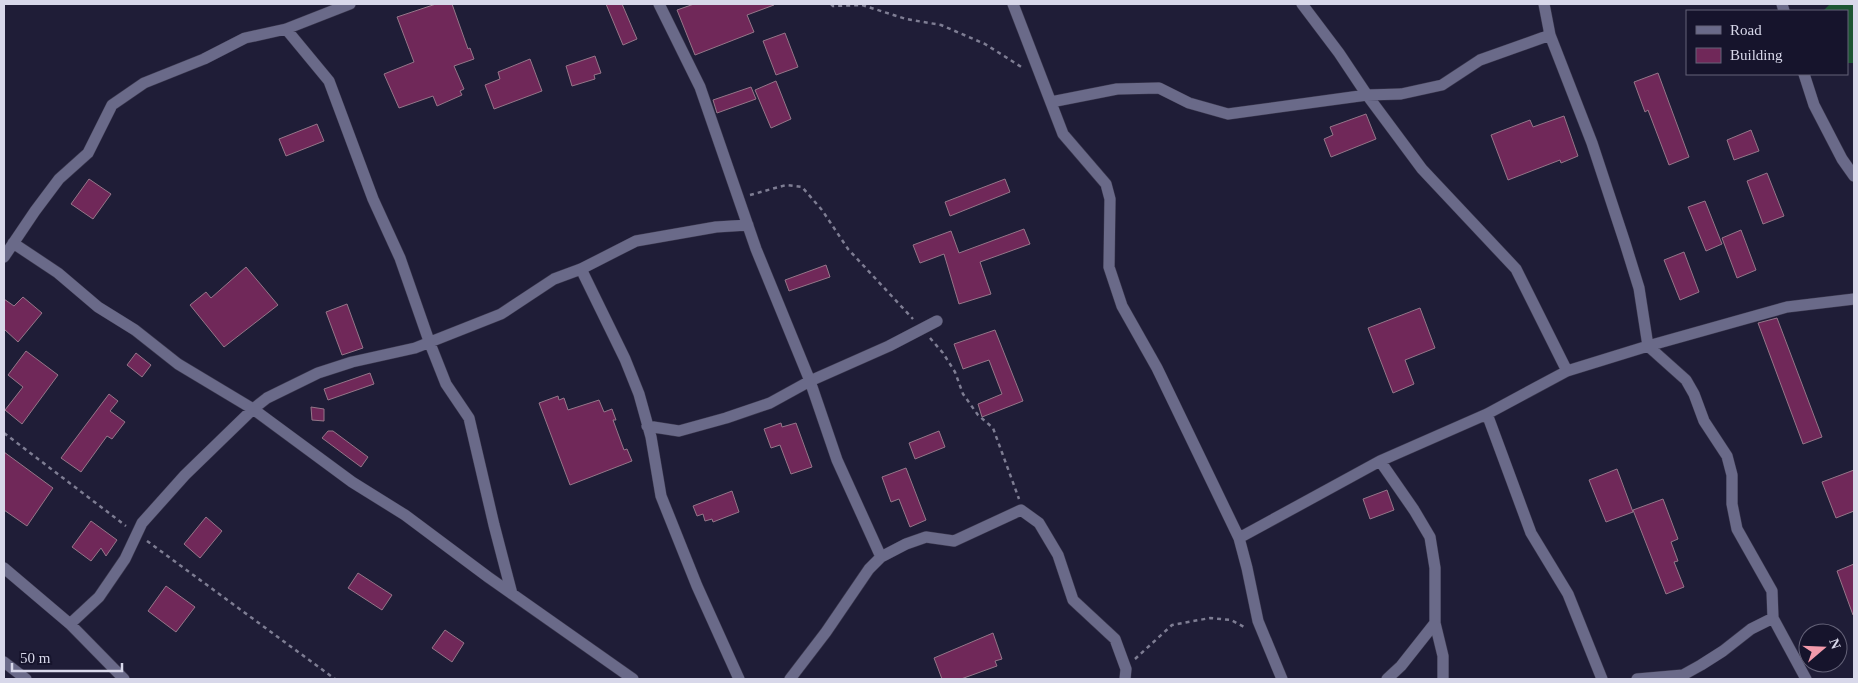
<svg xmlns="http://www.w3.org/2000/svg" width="1858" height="683" font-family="'Times New Roman',serif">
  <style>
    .green { fill: #1c5533 }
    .building { fill: #702859; stroke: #957689 }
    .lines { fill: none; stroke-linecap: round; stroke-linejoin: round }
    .street-casing { stroke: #3b384e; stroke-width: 12 }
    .path { stroke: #7e7d93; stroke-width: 2.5; stroke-dasharray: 4 4; stroke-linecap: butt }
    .street { stroke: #6a6a89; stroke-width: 11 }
  </style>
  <rect width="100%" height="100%" fill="#1f1d37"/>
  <!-- green -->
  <path class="green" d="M1830 4H1854V63H1847V11H1823Z"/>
  <!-- building -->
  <path class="building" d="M436 4H452L468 49 470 48 474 59 454 66 464 89 460 91 462 95 437 106 433 96 399 108 384 74 414 62 397 17Z
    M606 4H622L637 39 623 45Z
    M694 4H773L774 5 747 15 754 32 695 55 677 10Z
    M785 33 798 67 776 75 763 41Z
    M595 56 601 73 594 75 595 79 572 86 566 66Z
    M530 59 542 91 494 109 485 85 500 79 498 72Z
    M1658 73 1689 157 1669 165 1648 110 1645 112 1634 82Z
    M776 81 791 119 771 128 755 90Z
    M751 87 756 99 717 113 713 100Z
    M1366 114 1376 139 1331 157 1324 139 1333 135 1330 127Z
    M1564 116 1578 156 1561 163 1560 160 1508 180 1491 135 1530 120 1533 127Z
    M317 124 324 141 286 156 279 139Z
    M1751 130 1759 151 1734 160 1727 140Z
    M1767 173 1784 216 1763 224 1747 181Z
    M89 179 111 194 93 219 71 204Z
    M1005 179 1010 192 950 216 945 202Z
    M1705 201 1722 244 1706 251 1688 207Z
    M1024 229 1030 244 980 262 991 294 959 304 944 254 920 263 913 245 951 231 959 253Z
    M1741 230 1756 270 1737 278 1722 238Z
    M1684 252 1699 292 1680 300 1664 260Z
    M826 265 830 277 789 291 785 280Z
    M246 267 278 305 224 347 190 305 206 292 211 298Z
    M23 297 42 313 18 342 4 329V299L14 306Z
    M347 304 363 348 342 355 326 312Z
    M1420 308 1435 348 1405 360 1414 384 1393 393 1368 328Z
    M1777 318 1822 437 1803 444 1758 323Z
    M995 330 1023 401 982 417 978 404 1002 394 989 360 963 369 954 344Z
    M26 351 58 375 22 424 5 410 23 387 8 375Z
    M136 353 151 365 142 377 127 365Z
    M370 373 374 384 328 400 324 389Z
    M109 394 118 401 110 411 125 422 112 439 107 436 81 472 61 458Z
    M558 396 559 400 564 398 568 410 599 400 604 412 612 409 616 420H613L624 450 627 449 632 461 570 485 539 403Z
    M311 407 324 409V421L312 420Z
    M781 423 782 427 796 423 812 467 791 474 780 445 771 448 764 429Z
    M328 431H333L368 457 361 467 322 438Z
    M939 431 945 447 915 459 909 443Z
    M4 452 53 488 27 526 4 510Z
    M906 468 926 520 910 527 899 499 891 502 882 477Z
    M1617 469 1633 512 1606 522 1589 480Z
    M1854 470V511L1836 518 1822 482Z
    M1387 490 1394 510 1370 519 1363 499Z
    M732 491 739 512 713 522 712 519 705 521 703 514 697 516 693 506Z
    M1663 499 1678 539 1671 542 1678 561 1674 562 1684 587 1666 594 1633 510Z
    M206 517 222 531 200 558 184 544Z
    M91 521 117 540 106 556 101 548 91 561 72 547Z
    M1854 564V615H1853L1837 571Z
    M358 573 392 595 382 610 348 588Z
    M166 586 195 607 176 632 148 611Z
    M445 630 464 643 452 662 432 648Z
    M993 633 1002 659 995 661 997 666 961 679H942L934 658Z"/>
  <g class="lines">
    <defs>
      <path id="street" d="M659 4 700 87 756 249 810 381 837 460 881 557
        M1013 4 1063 134 1106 184 1110 199 1109 267 1122 306 1157 368 1239 538 1247 568 1258 621 1282 679
        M1302 4 1339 53 1367 95 1422 169 1516 269 1567 371
        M1782 4 1784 11
        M286 29 329 81 373 199 400 258 429 341 446 384 469 418 494 525 512 594
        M1804 74 1814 105 1842 159 1854 176
        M1051 102 1117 89 1159 88 1189 103 1228 114 1367 95 1401 94 1442 85 1480 60 1550 35
        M13 243 58 273 98 307 135 330 178 364 253 409 352 482 405 515 488 577 633 679
        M4 257 35 211 59 179 88 153 112 105 144 83 204 59 245 38 286 29 350 4
        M581 269 625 359 639 394 651 437 661 496 697 586 739 679
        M1648 346 1686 380 1694 394 1704 421 1727 456 1732 475V504L1737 529 1772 591 1773 618 1806 679
        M1648 346 1787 307 1854 299
        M1487 414 1531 533 1568 594 1602 679
        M647 426 679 431 726 418 770 403 810 381 889 346 937 321
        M1239 538 1380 461
        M4 568 70 624 124 679
        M70 624 99 597 125 559 142 523 185 475 253 409 267 398 318 373 352 362 415 348 501 314 554 279 581 269 636 241 716 227 748 225
        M4 662 26 679
        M790 679 826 632 869 569 881 557 906 544 926 537 954 541 1021 510 1039 523 1058 555 1073 600 1115 639 1126 669 1125 679
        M1387 679 1401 666 1435 623
        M1443 679V656L1435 623V568L1430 537 1414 510 1380 461 1487 414 1567 371 1648 346 1639 288 1625 243 1592 143 1550 35 1544 4
        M1637 679 1683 675 1701 665 1723 651 1751 629 1773 618"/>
    </defs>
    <!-- street casing -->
    <use href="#street" class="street-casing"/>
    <!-- path -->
    <path class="path" d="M831 4 833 6 862 5 906 19 941 25 985 44 1023 68
      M750 195 786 185 802 187 822 210 848 249 913 319
      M930 338 943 353 955 372 963 394 978 415 993 428 1019 499
      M4 433 126 526
      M147 541 335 679
      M1135 659 1172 625 1210 618 1231 620 1246 628"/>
    <!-- street -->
    <use href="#street" class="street"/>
  </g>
  <!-- border -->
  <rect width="1858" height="683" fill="none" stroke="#d8d8ea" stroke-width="10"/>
  <!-- legend -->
  <rect x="1686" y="10" width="162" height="65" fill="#16142c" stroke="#646278"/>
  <rect x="1696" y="26" width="25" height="8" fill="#6a6a89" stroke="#646278"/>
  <text x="1730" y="35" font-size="15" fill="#d8d8ea">Road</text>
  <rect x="1696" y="48" width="25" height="15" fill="#702859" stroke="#646278"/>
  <text x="1730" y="60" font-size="15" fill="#d8d8ea">Building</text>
  <!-- north arrow -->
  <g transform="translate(1823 648) rotate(71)"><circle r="24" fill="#16142c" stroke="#646278"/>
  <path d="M0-4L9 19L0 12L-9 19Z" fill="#f39aab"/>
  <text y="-8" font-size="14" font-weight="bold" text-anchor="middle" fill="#d8d8ea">N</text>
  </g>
  <!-- scale -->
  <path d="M12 663v8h110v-8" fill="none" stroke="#d8d8ea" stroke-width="2.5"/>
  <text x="20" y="663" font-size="15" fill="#d8d8ea" stroke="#16142c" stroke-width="4" paint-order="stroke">50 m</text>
</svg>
